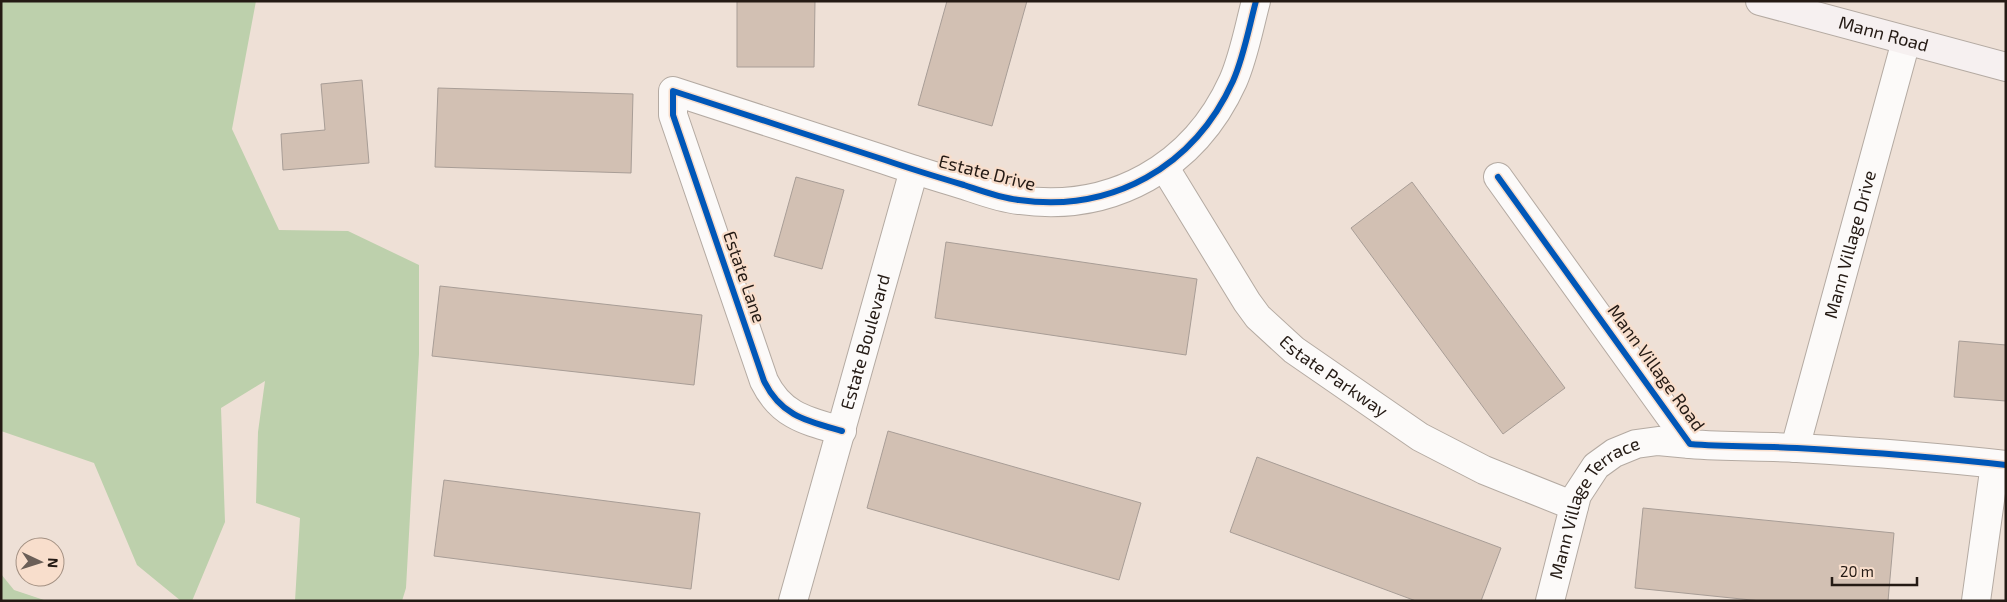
<svg xmlns="http://www.w3.org/2000/svg" width="2007" height="602" font-family="'Exo 2',sans-serif">
  <style>
    .forest { fill: #bdd0ac }
    .building { fill: #d2c0b3; stroke: #a89d96 }
    .lines { fill: none; stroke-linecap: round; stroke-linejoin: round }
    .minor-casing { stroke: #b4aaa2; stroke-width: 30 }
    .secondary-casing { stroke: #b4aaa2; stroke-width: 30 }
    .minor { stroke: #fcfaf9; stroke-width: 28 }
    .secondary { stroke: #f6f0f0; stroke-width: 28 }
    .cycleway-casing { stroke: #f8decc; stroke-width: 9 }
    .cycleway { stroke: #0057b8; stroke-width: 6 }
    .labels { text-anchor: middle; stroke-width: 4.5; stroke-linejoin: round; paint-order: stroke }
    .street-label { font-size: 18px; fill: #241a14; stroke: #f8decc }
  </style>
  <rect width="100%" height="100%" fill="#eee0d6"/>
  <!-- forest -->
  <path class="forest" d="M1 1H256L232 129 279 230 348 231 419 265V354L406 588 402 601H295L300 518 256 503 258 432 265 381 221 408 225 522 192 601H181L137 565 94 463 1 431Z
    M1 574 14 590 47 601H1Z"/>
  <!-- building -->
  <path class="building" d="M737 1H815L814 67H737Z
    M947 1H1027L992 126 918 105Z
    M362 80 369 163 283 170 281 134 325 130 321 84Z
    M438 88 633 94 631 173 435 167Z
    M796 177 844 190 822 269 774 256Z
    M1412 182 1565 388 1503 434 1351 228Z
    M946 242 1197 279 1186 355 935 318Z
    M440 286 702 315 694 385 432 356Z
    M1959 341 2006 345V401L1954 397Z
    M888 431 1141 503 1119 580 867 508Z
    M1257 457 1501 548 1481 601H1416L1230 532Z
    M444 480 700 513 691 589 434 556Z
    M1643 508 1894 533 1888 601H1761L1635 588Z"/>
  <g class="lines">
    <defs>
      <g id="minor">
        <path id="s1" d="M1165 168 1247 302 1258 317 1294 350 1420 437 1484 470 1574 506"/>
        <path d="M1498 177 1690 444C1726 447 1761 446 1797 448 1867 452 1936 457 2006 465"/>
        <path d="M842 431C807 421 781 416 764 381L673 115V91C744 114 814 137 885 160 911 169 937 177 964 185 982 191 1000 198 1019 200 1112 213 1194 167 1233 81 1244 56 1249 27 1256 1"/>
        <path id="s2" d="M1795 448 1906 41"/>
        <path id="s3" d="M793 601 914 170"/>
        <path id="s4" d="M1550 601 1577 495 1596 466 1614 453 1636 444 1658 441 1690 444"/>
        <path d="M1976 601 1995 464"/>
      </g>
      <g id="secondary">
        <path id="s5" d="M1760 1 2006 67"/>
      </g>
    </defs>
    <!-- minor casing -->
    <use href="#minor" class="minor-casing"/>
    <!-- secondary casing -->
    <use href="#secondary" class="secondary-casing"/>
    <!-- minor -->
    <use href="#minor" class="minor"/>
    <!-- secondary -->
    <use href="#secondary" class="secondary"/>
    <defs>
      <path id="cycleway" d="M1498 177 1690 444C1726 447 1761 446 1797 448 1867 452 1936 457 2006 465
        M842 431C807 421 781 416 764 381L673 115V91C744 114 814 137 885 160 911 169 937 177 964 185 982 191 1000 198 1019 200 1112 213 1194 167 1233 81 1244 56 1249 27 1256 1"/>
    </defs>
    <!-- cycleway casing -->
    <use href="#cycleway" class="cycleway-casing"/>
    <!-- cycleway -->
    <use href="#cycleway" class="cycleway"/>
  </g>
  <g class="labels">
    <!-- street labels -->
    <g class="street-label">
      <text dy="6" stroke="none"><textPath href="#s5" startOffset="128">Mann Road</textPath></text>
      <text transform="translate(987 173) rotate(14)" y="6">Estate Drive</text>
      <text dy="6" stroke="none"><textPath href="#s2" startOffset="211">Mann Village Drive</textPath></text>
      <text transform="translate(744 277) rotate(71)" y="6">Estate Lane</text>
      <text dy="6" stroke="none"><textPath href="#s3" startOffset="269">Estate Boulevard</textPath></text>
      <text transform="translate(1656 368) rotate(54)" y="6">Mann Village Road</text>
      <text dy="6" stroke="none"><textPath href="#s1" startOffset="272">Estate Parkway</textPath></text>
      <text dy="6" stroke="none"><textPath href="#s4" startOffset="108">Mann Village Terrace</textPath></text>
    </g>
  </g>
  <!-- border -->
  <rect width="2007" height="602" fill="none" stroke="#241a14" stroke-width="5"/>
  <!-- north arrow -->
  <g transform="translate(40 562) rotate(94)"><circle r="24" fill="#f8decc" stroke="#a39082"/>
  <path d="M0-4L9 19L0 12L-9 19Z" fill="#6b5f58"/>
  <text y="-8" font-size="14" font-weight="bold" text-anchor="middle" fill="#241a14">N</text>
  </g>
  <!-- scale -->
  <path d="M1832 577v8h85v-8" fill="none" stroke="#241a14" stroke-width="2.5"/>
  <text x="1840" y="577" font-size="15" fill="#241a14" stroke="#f8decc" stroke-width="4" paint-order="stroke">20 m</text>
</svg>
